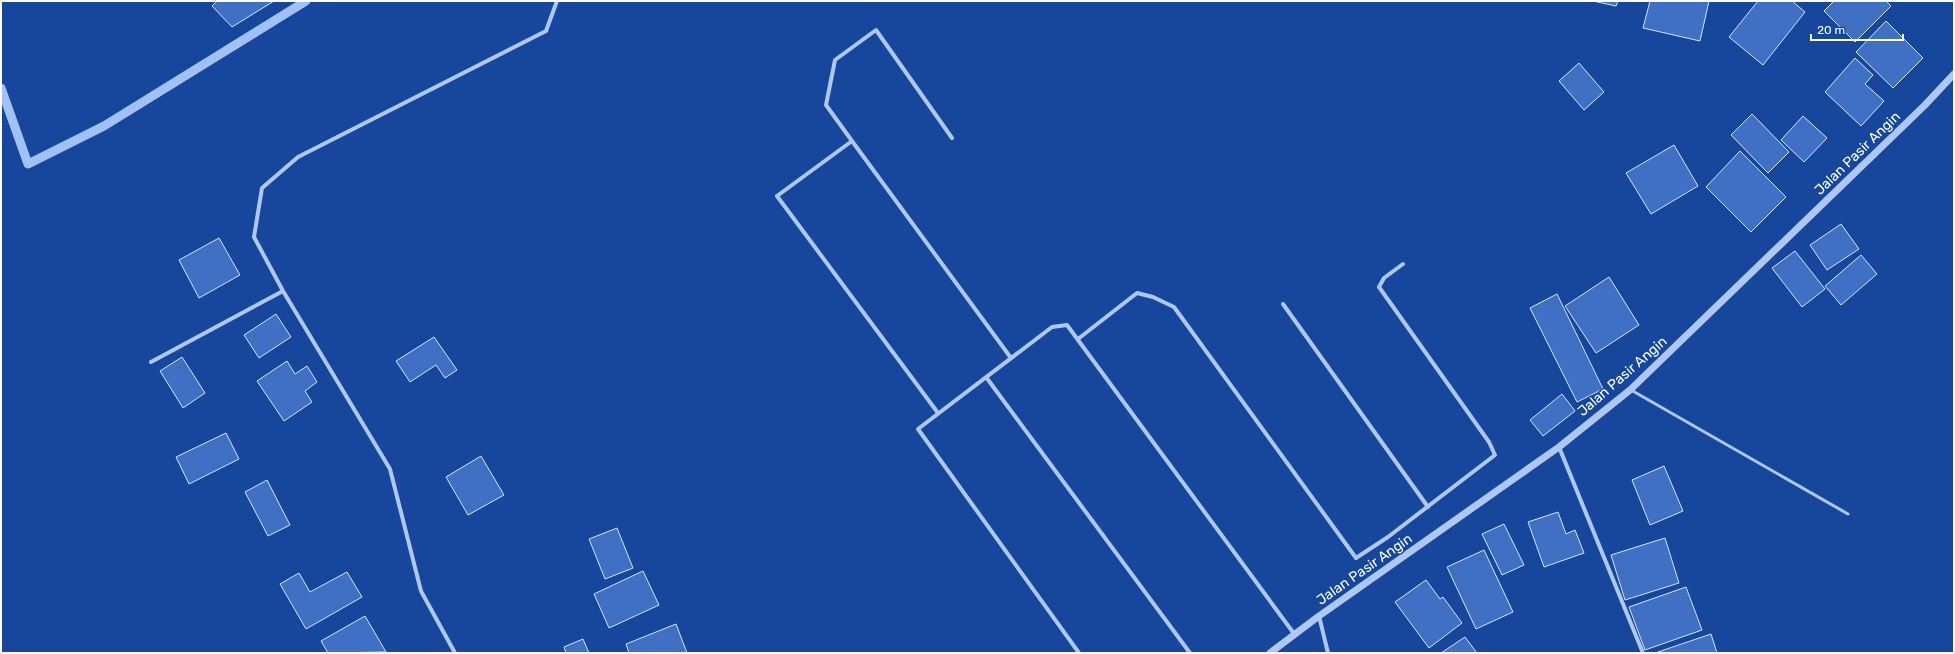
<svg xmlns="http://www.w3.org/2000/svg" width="1955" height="654" font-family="Rubik,sans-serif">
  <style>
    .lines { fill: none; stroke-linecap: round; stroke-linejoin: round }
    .stream { stroke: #a1c1f5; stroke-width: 9 }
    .building { fill: #3f70c4; stroke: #d6e5fd }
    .service { stroke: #aec8f3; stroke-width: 3 }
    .minor { stroke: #aec8f3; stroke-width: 4 }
    .tertiary { stroke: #aec8f3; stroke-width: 7 }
    .labels { text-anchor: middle; stroke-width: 3; stroke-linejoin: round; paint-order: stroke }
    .street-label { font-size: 14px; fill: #fff; stroke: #16479d }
  </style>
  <rect width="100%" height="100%" fill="#16479d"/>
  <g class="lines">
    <!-- stream -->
    <path class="stream" d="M1 88 28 164 104 126 306 1"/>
  </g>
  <!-- building -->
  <path class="building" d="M217 1H274L232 27 212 6Z
    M1593 1H1618L1616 6Z
    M1650 1H1709L1700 41 1643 28Z
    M1758 1H1792L1805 12 1763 65 1729 37Z
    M1834 1H1886L1891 6 1855 42 1824 11Z
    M1886 21 1923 58 1893 88 1856 52Z
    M1855 58 1873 75 1865 84 1884 101 1861 126 1825 92Z
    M1579 63 1604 92 1584 110 1559 81Z
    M1752 114 1789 152 1768 173 1731 135Z
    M1803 116 1827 138 1804 162 1781 140Z
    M1674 145 1698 186 1651 214 1626 173Z
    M1740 151 1786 197 1751 232 1706 187Z
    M1841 224 1859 249 1827 270 1810 245Z
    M219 238 240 275 199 298 179 260Z
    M1795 251 1825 289 1802 307 1772 268Z
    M1861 255 1877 274 1841 305 1825 286Z
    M1609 277 1639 325 1596 353 1565 306Z
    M1557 294 1603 389 1577 402 1530 308Z
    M276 314 291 337 259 358 244 335Z
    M434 337 457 370 445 378 436 365 410 382 396 361Z
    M182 357 205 393 183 408 160 371Z
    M287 361 295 374 307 366 317 382 305 391 312 402 284 421 257 381Z
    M1562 394 1575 411 1543 436 1530 420Z
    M226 433 239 459 189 484 176 457Z
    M481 456 504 495 468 515 446 477Z
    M1664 466 1683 511 1650 525 1632 480Z
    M267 480 290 525 268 536 245 492Z
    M1558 512 1566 534 1575 530 1584 553 1544 567 1528 522Z
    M1504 524 1524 565 1502 575 1482 534Z
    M617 528 633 568 605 579 589 539Z
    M1665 538 1679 583 1625 600 1611 555Z
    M1484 550 1513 612 1476 629 1447 567Z
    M643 571 659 605 609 628 594 594Z
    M347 572 362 597 306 629 280 584 299 573 310 592Z
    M1426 580 1440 599 1443 597 1462 623 1429 648 1395 602Z
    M1686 587 1702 630 1645 650 1629 607Z
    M365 616 386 652 328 653 321 641Z
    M676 624 687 653H629L626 644Z
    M1711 634 1717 653H1655Z
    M1465 637 1477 653H1441Z
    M583 639 589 653H566L564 647Z"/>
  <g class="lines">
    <!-- service -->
    <path class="service" d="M1631 390 1848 514"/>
    <!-- minor -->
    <path class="minor" d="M852 141 826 105 835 60 876 30 952 138
      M1283 304 1428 507
      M1078 339 1137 293 1153 297 1174 307 1356 558 1388 537 1495 455 1489 442 1379 287 1384 278 1403 264
      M151 362 283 291
      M986 377 1190 653
      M938 413 777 196 852 141 1011 358
      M1559 447 1643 653
      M1319 616 1328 653
      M455 653 421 591 390 469 283 291 254 237 262 188 298 157 546 31 557 1
      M1079 653 918 429 1052 327 1067 325 1295 635"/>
    <!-- tertiary -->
    <path class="tertiary" d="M1270 653 1319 616 1559 447 1630 390 1925 105 1954 74"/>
  </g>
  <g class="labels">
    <!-- street labels -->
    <g class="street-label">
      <text transform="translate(1857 153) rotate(-44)" y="5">Jalan Pasir Angin</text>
      <text transform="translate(1622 376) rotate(-41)" y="5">Jalan Pasir Angin</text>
      <text transform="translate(1364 569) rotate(-35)" y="5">Jalan Pasir Angin</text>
    </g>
  </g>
  <!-- border -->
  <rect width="1955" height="654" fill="none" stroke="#ffffff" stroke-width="4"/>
  <!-- scale -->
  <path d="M1811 34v6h92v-6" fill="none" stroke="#ffffff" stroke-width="2"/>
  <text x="1817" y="34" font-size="12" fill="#ffffff" stroke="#16479d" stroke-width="3" paint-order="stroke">20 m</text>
</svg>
